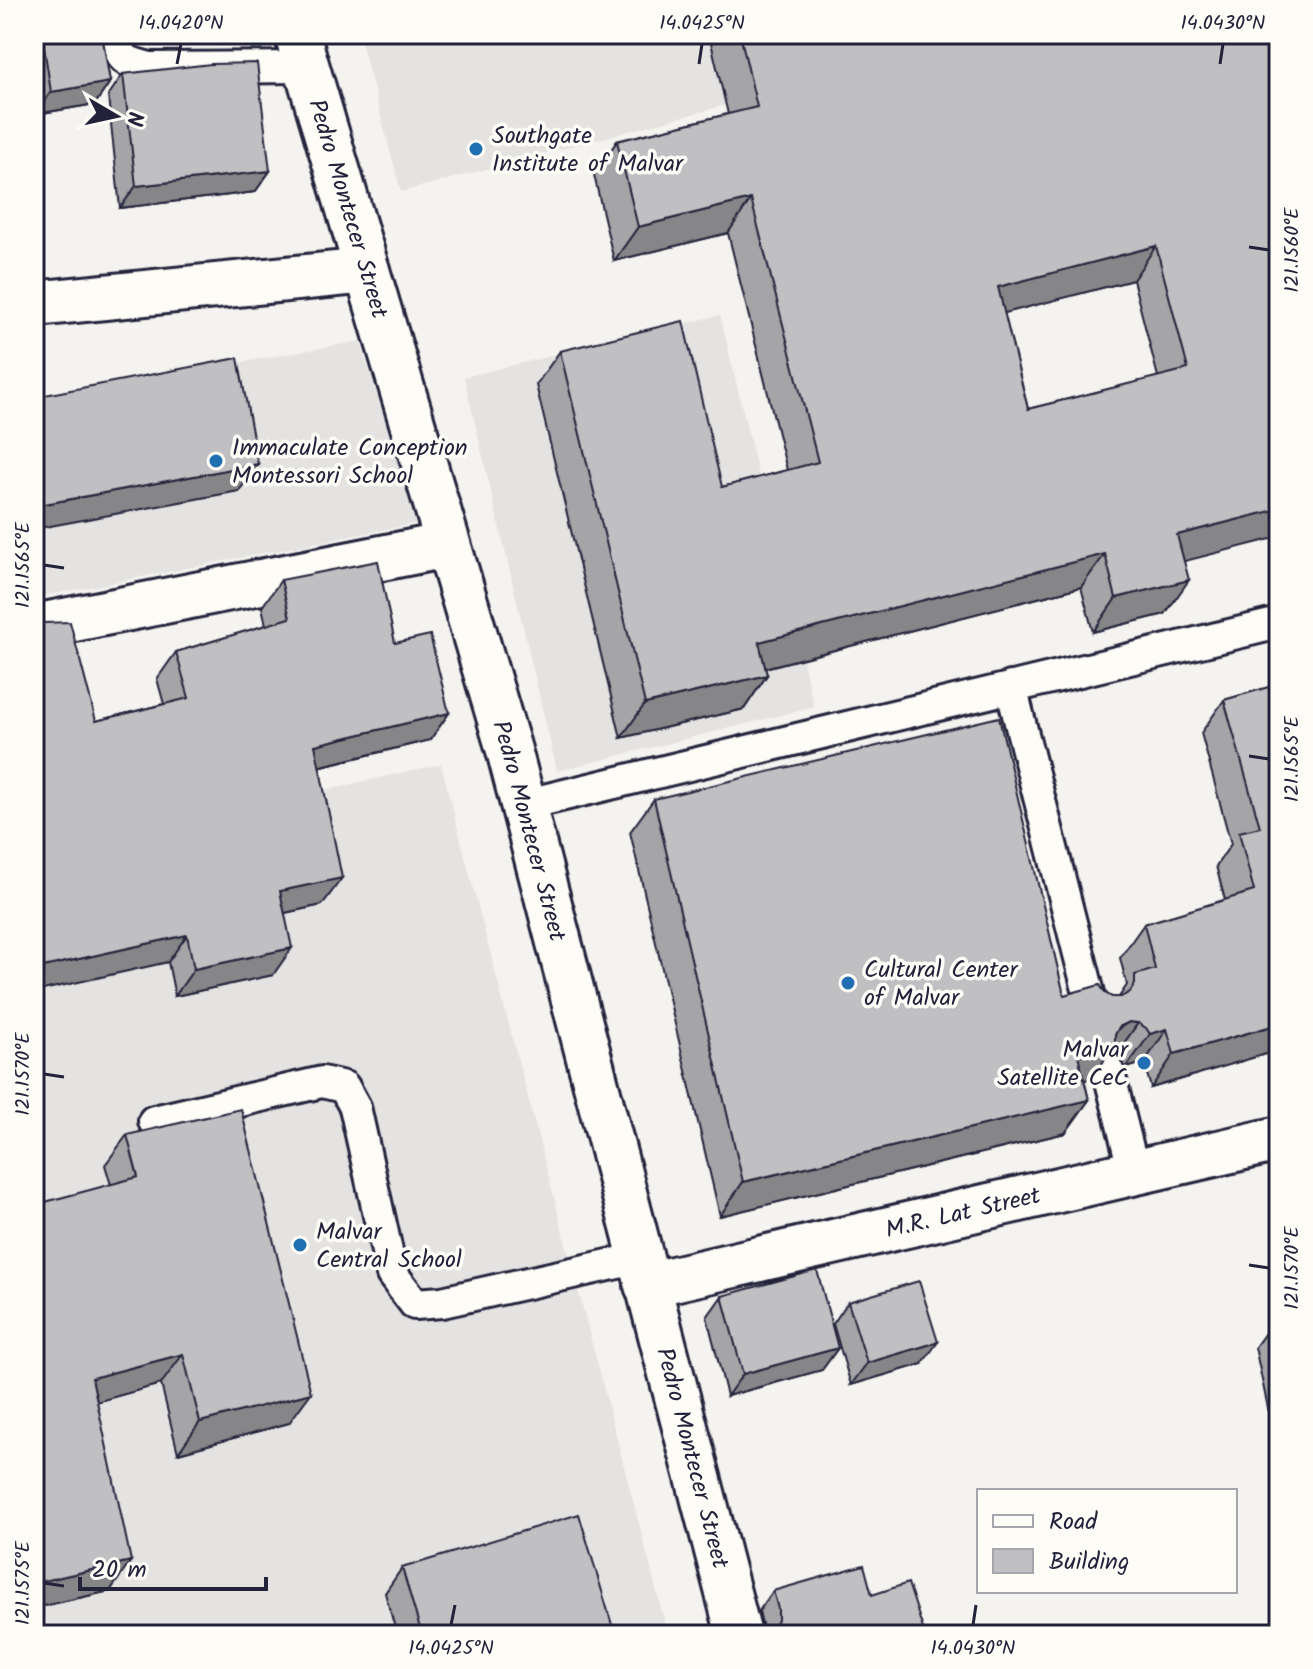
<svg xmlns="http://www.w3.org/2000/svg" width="1313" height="1669" font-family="Kalam,sans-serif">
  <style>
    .built { fill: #e4e3e2 }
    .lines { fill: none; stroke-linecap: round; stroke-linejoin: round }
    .service-casing { stroke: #22223b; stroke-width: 36 }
    .minor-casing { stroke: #22223b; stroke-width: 50 }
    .secondary-casing { stroke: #22223b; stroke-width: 50 }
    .service { stroke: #fdfcf7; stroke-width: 30 }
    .minor { stroke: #fdfcf7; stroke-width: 44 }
    .secondary { stroke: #fdfcf7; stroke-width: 44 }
    .wall { fill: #a5a4a7; stroke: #22223b; stroke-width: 2; fill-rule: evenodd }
    .shaded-wall { fill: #868688; stroke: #22223b; stroke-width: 2 }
    .building { fill: #c0bfc2; stroke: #22223b; stroke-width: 2; fill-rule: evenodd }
    .ticks { fill: none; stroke: #22223b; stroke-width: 3 }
    .poi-dot { fill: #1f6fb2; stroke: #fdfcf7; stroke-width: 3 }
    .labels { text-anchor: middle; stroke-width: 7; stroke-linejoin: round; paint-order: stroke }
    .poi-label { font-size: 24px; fill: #22223b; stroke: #fdfcf7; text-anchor: start }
    .street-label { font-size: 24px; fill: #22223b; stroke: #fdfcf7 }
    .neatline { fill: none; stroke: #22223b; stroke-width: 3 }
    .ticks-label { font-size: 20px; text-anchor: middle; fill: #22223b }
  </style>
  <rect width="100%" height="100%" fill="#f4f3ef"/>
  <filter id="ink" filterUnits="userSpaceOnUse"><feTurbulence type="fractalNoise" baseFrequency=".0125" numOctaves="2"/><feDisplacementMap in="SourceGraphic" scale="16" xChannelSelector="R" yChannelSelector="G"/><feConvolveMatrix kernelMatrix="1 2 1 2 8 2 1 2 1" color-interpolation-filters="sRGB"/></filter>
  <g filter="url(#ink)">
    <!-- built -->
    <path class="built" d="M359 34H1035L726 105 401 192Z
      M720 315 814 707 557 771 464 377Z
      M360 341 418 523 34 598V399Z
      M441 764 668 1635H34V856Z"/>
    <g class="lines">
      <defs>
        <path id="service" d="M115 34C118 60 126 62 150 68L306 67
          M1011 687 1094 1013
          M523 805 1279 623
          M1109 1073 1134 1172
          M154 1121 322 1082 344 1087 355 1107 392 1274 415 1304 442 1302 640 1258"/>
        <g id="minor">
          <path d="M34 304 367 271"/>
          <path d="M34 627 447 545"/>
          <path id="s1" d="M647 1285 1279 1139"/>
        </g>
        <g id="secondary">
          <path id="s2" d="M297 34 509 750 739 1635"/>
        </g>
      </defs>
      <!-- service casing -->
      <use href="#service" class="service-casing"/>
      <!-- minor casing -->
      <use href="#minor" class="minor-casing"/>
      <!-- secondary casing -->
      <use href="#secondary" class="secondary-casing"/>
      <!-- service -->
      <use href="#service" class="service"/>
      <!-- minor -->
      <use href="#minor" class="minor"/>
      <!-- secondary -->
      <use href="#secondary" class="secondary"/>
    </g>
    <!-- wall -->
    <path class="wall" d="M34 34H102L110 82 95 104 36 114 34 102Z
      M709 34H1276L1184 561 1165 614 1093 632 1081 587 765 668 767 675 744 709 621 738 536 385 560 351 722 487 787 470 728 233 614 261 594 175 617 141 728 114ZM1133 280 1158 377 1028 409 1004 313Z
      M123 74 270 171 255 192 120 208 108 96Z
      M281 580 395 643 449 713 430 740 319 767 322 905 285 913 273 975 175 996 168 962 96 721 164 704 157 679 176 652 266 625 262 607Z
      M1279 684V1050L1151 1088 1144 1063 1126 1068 1122 1061 1115 1056H1107L1092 1078 1084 1080 1089 1100 1065 1133 720 1216 630 832 654 799 1064 995 1105 993 1112 997H1119L1127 985 1120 958 1144 924 1225 900 1216 866 1231 844 1201 733 1224 700Z
      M127 1135 289 1423 178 1453 161 1384 97 1401 110 1591 34 1608V1205L111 1185 105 1165Z
      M722 1296 838 1348 822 1370 727 1396 707 1317Z
      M848 1302 922 1364 851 1385 833 1324Z
      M1279 1324V1460L1255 1347 1270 1326Z
      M402 1568 615 1635H397L385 1593Z
      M773 1591 872 1595 925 1635H763V1629L759 1611Z"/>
    <!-- shaded-wall -->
    <path class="shaded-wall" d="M110 82 95 104 36 114 51 92Z
      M270 171 255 192 120 208 136 186Z
      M751 199 728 233 614 261 638 227Z
      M1156 246 1133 280 974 321 998 287Z
      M258 464 239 491 34 529V506Z
      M1279 509V537L1154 569 1177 535Z
      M1105 554 1081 587 736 675 759 642Z
      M1189 580 1165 614 1093 632 1116 598Z
      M767 675 744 709 621 738 645 704Z
      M449 713 430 740 296 772 315 745Z
      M342 878 322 905 261 918 280 891Z
      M187 935 168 962 34 992V969Z
      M292 948 273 975 175 996 194 969Z
      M1129 1022 1138 1023 1115 1056H1107L1092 1078 1055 1089 1078 1055Z
      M1279 1024V1050L1151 1088 1174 1054Z
      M1167 1029 1144 1063 1126 1068 1150 1034Z
      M1089 1100 1065 1133 720 1216 743 1182Z
      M938 1342 922 1364 851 1385 867 1363Z
      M838 1348 822 1370 727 1396 743 1374Z
      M183 1354 161 1384 71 1409 92 1378Z
      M311 1393 289 1423 178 1453 200 1422Z
      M131 1561 110 1591 34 1608V1583Z"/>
    <!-- building -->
    <path class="building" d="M42 34H102L110 82 51 92Z
      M740 34H1276L1279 47V509L1177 535 1189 580 1116 598 1105 554 759 642 767 675 645 704 560 351 683 321 722 487 818 462 751 199 638 227 617 141 757 107ZM1156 246 1188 369 1028 409 998 287Z
      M257 63 270 171 136 186 123 74 211 64Z
      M238 358 258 464 34 506V397Z
      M378 561 395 643 430 635 449 713 315 745 342 878 280 891 292 948 194 969 187 935 34 969V615L44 623 70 622 96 721 189 698 176 652 290 618 281 580Z
      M1279 684V1024L1174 1054 1167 1029 1150 1034 1146 1028 1138 1023 1129 1022 1119 1027 1115 1035V1045L1078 1055 1089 1100 743 1182 654 799 999 717 1064 995 1100 985 1105 993 1112 997H1121L1130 992 1135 984V975L1155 969 1144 924 1254 891 1239 832 1260 827 1224 700Z
      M241 1109 311 1393 200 1422 183 1354 92 1378 131 1561 34 1583V1205L138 1177 127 1135Z
      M817 1270 838 1348 743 1374 722 1296Z
      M919 1281 938 1342 867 1363 848 1302Z
      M1279 1324V1367L1270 1326Z
      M579 1514 615 1635H524L523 1634 518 1635H422L402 1568Z
      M864 1565 872 1595 908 1583 925 1635H777L774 1627 778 1620V1609L773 1591Z
      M674 1626 676 1635H642Z"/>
  </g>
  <!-- ticks -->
  <path class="ticks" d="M177 64 181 44M699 64 702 44M1220 64 1223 44M1249 247 1269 250M44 565 64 568M1249 756 1269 759M44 1074 64 1077M1249 1265 1269 1268M44 1583 64 1586M451 1625 455 1605M973 1625 976 1605"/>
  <!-- markers -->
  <g class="poi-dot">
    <circle cx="476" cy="149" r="8"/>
    <circle cx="216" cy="461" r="8"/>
    <circle cx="848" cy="983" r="8"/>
    <circle cx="1144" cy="1063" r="8"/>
    <circle cx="300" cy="1245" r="8"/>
  </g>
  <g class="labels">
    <!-- poi labels -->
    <g class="poi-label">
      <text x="492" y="143">Southgate<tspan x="492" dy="28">Institute of Malvar</tspan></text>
      <text x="232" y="455">Immaculate Conception<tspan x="232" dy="28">Montessori School</tspan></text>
      <text x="864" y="977">Cultural Center<tspan x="864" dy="28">of Malvar</tspan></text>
      <text x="1128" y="1057" text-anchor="end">Malvar<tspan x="1128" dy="28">Satellite CeC</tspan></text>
      <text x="316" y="1239">Malvar<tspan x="316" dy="28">Central School</tspan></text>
    </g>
    <!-- street labels -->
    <g class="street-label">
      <text dy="8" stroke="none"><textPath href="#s2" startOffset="182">Pedro Montecer Street</textPath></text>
      <text dy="8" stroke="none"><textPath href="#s2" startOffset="830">Pedro Montecer Street</textPath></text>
      <text dy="8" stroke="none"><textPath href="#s1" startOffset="324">M.R. Lat Street</textPath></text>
      <text dy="8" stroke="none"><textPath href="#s2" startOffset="1478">Pedro Montecer Street</textPath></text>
    </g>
  </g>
  <!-- margin -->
  <rect width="1313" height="1669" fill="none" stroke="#fdfcf7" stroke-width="88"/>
  <!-- legend -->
  <rect x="977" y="1489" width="260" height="104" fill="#fdfcf7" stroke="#a5a5ac" stroke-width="2"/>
  <rect x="993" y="1515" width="40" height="12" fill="#fdfcf7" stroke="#a5a5ac" stroke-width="2"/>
  <text x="1049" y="1529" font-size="24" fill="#22223b">Road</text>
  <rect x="993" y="1549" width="40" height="24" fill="#c0bfc2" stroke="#a5a5ac" stroke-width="2"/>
  <text x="1049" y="1569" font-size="24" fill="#22223b">Building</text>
  <!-- north arrow -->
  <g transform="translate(116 116) rotate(99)" stroke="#fdfcf7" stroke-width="6" paint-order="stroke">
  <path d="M0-6L14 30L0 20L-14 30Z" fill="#22223b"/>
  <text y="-12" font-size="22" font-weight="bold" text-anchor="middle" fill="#22223b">N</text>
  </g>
  <!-- scale -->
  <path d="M80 1577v12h186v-12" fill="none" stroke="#22223b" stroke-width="4"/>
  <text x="92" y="1577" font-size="24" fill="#22223b" stroke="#fdfcf7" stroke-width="6" paint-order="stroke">20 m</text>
  <rect x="44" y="44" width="1225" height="1581" class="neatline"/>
  <g class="ticks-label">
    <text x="181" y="29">14.0420°N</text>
    <text x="702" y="29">14.0425°N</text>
    <text x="1223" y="29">14.0430°N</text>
    <text transform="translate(1291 250) rotate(-90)" y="7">121.1560°E</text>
    <text transform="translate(22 565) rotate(-90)" y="7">121.1565°E</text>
    <text transform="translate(1291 759) rotate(-90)" y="7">121.1565°E</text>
    <text transform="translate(22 1074) rotate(-90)" y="7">121.1570°E</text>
    <text transform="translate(1291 1268) rotate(-90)" y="7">121.1570°E</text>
    <text transform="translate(22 1583) rotate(-90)" y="7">121.1575°E</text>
    <text x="451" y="1654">14.0425°N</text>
    <text x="973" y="1654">14.0430°N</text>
  </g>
</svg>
